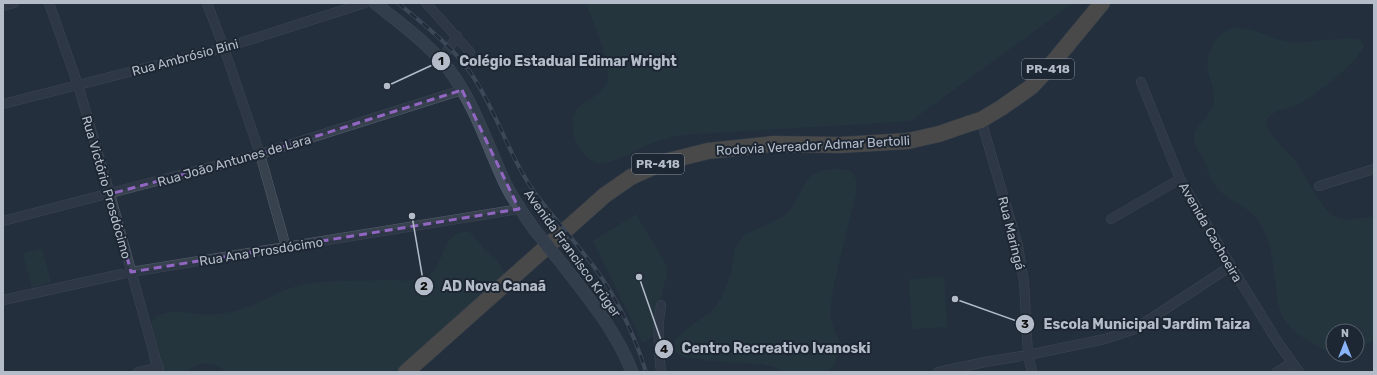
<svg xmlns="http://www.w3.org/2000/svg" width="1377" height="375" font-family="Rubik,sans-serif">
  <style>
    .green { fill: #263c3f }
    .lines { fill: none; stroke-linecap: round; stroke-linejoin: round }
    .street-casing { stroke: #565f6c; stroke-width: 10 }
    .secondary-casing { stroke: #565f6c; stroke-width: 13 }
    .highway-casing { stroke: #434c59; stroke-width: 17 }
    .street { stroke: #38414e; stroke-width: 9 }
    .secondary { stroke: #465061; stroke-width: 12 }
    .highway { stroke: #746855; stroke-width: 16 }
    .rail-casing { stroke: #5a6575; stroke-width: 4 }
    .rail { stroke: #1d2633; stroke-width: 2.5; stroke-dasharray: 8; stroke-linecap: butt }
    .secondary-bridge-casing { stroke: #565f6c; stroke-width: 13; stroke-linecap: butt }
    .secondary-bridge { stroke: #465061; stroke-width: 12 }
    .marked { fill: none; stroke: #9266c3; stroke-width: 3; stroke-dasharray: 8 5; stroke-linejoin: round }
    .labels { text-anchor: middle; stroke-width: 4; stroke-linejoin: round; paint-order: stroke }
    .shield { fill: #1d2633; stroke: #878f9c; stroke-width: 1 }
    .shield-label { font-size: 12px; font-weight: bold; fill: #b4bcc9 }
    .street-label { font-size: 13px; fill: #b4bcc9; stroke: #1d2633 }
    .leader { fill: none; stroke: #b4bcc9; stroke-width: 1.5 }
    .callout-dot { fill: #b4bcc9; stroke: #1d2633; stroke-width: 1.5 }
    .mark-label { font-size: 12px; text-anchor: middle; font-weight: bold; fill: #111 }
    .callout-label { font-size: 14px; text-anchor: middle; font-weight: bold; fill: #b4bcc9; stroke: #1d2633; stroke-width: 4; stroke-linejoin: round; paint-order: stroke }
  </style>
  <rect width="100%" height="100%" fill="#242f3e"/>
  <!-- green -->
  <path class="green" d="M586 3H1073L911 121 679 135C668 138 657 141 647 145 636 150 614 163 602 163 580 164 563 123 579 107 588 99 608 92 608 78 609 56 594 25 586 3Z
    M1233 28 1252 30 1280 40 1293 43 1349 38 1361 40 1364 47C1354 65 1314 97 1295 106 1287 109 1274 110 1268 118 1260 128 1286 150 1292 157 1305 172 1320 211 1338 218 1349 222 1363 218 1374 216V340L1357 349V331H1333L1332 354C1315 345 1294 335 1284 319 1278 309 1277 297 1276 287 1273 266 1272 243 1261 225 1252 208 1234 203 1220 191 1214 186 1210 177 1207 170 1207 167 1207 164 1205 161 1201 154 1195 149 1194 140 1192 125 1215 116 1214 98 1214 89 1210 80 1208 72 1206 59 1210 45 1220 35 1223 32 1229 30 1233 28Z
    M838 169 851 171 856 179V193L833 288 830 314 834 330 842 345 834 365 828 372H780L775 367 761 364 710 361 684 357 675 352V340L684 331 713 310 721 299 731 273 735 248 744 235 775 221 786 215 793 206 806 182 814 174 824 170Z
    M636 214 668 268 652 337 643 343 593 241Z
    M469 231 483 248 497 261 504 272 505 282 401 372H225C217 361 196 360 188 372H151C147 353 140 318 167 313 179 310 194 314 206 315 214 315 223 314 230 312 257 308 280 288 307 284 333 280 361 281 388 280 398 280 418 282 427 277 441 269 441 248 452 237 456 233 464 232 469 231Z
    M42 249 51 282 32 288 23 253Z
    M944 277 947 327 912 329 909 279Z"/>
  <g class="lines">
    <defs>
      <path id="street" d="M49 3 78 85 110 194 159 372
        M207 3 224 48 260 154 286 247
        M426 3 470 52
        M3 6 14 3
        M441 60 457 36
        M1141 82 1180 179 1231 266 1277 341 1299 372
        M3 104 224 48 365 3
        M981 120 1018 246 1024 282 1028 355 1032 372
        M1319 186 1374 169
        M1111 219 1180 179
        M3 221 260 154 462 90
        M3 300 131 272 519 209
        M661 305C657 328 658 349 661 372
        M138 372 159 367
        M938 372 985 362 1028 355 1105 339 1135 329 1231 266
        M1277 372 1292 363"/>
      <path id="secondary" d="M375 3C403 26 434 47 455 78 477 111 489 149 506 185 514 201 524 215 534 229
        M563 265C589 299 617 332 632 372"/>
      <path id="highway" d="M406 372 605 195 631 177 664 162 708 151 773 144 840 145 908 141 939 134 968 124 981 120 1001 108 1031 87 1045 72 1102 3"/>
    </defs>
    <!-- street casing -->
    <use href="#street" class="street-casing"/>
    <!-- secondary casing -->
    <use href="#secondary" class="secondary-casing"/>
    <!-- highway casing -->
    <use href="#highway" class="highway-casing"/>
    <!-- street -->
    <use href="#street" class="street"/>
    <!-- secondary -->
    <use href="#secondary" class="secondary"/>
    <!-- highway -->
    <use href="#highway" class="highway"/>
    <defs>
      <path id="rail" d="M398 3C423 24 451 45 470 72 496 109 508 155 535 193 550 214 568 233 584 254 612 288 633 330 646 372"/>
    </defs>
    <!-- rail casing -->
    <use href="#rail" class="rail-casing"/>
    <!-- rail -->
    <use href="#rail" class="rail"/>
    <defs>
      <path id="secondary-bridge" d="M534 229 563 265"/>
    </defs>
    <!-- secondary-bridge casing -->
    <use href="#secondary-bridge" class="secondary-bridge-casing"/>
    <!-- secondary-bridge -->
    <use href="#secondary-bridge" class="secondary-bridge"/>
  </g>
  <!-- marked area -->
  <path d="M0 0H1377V375H0ZM462 90 519 209 131 272 110 194 260 154Z" fill="#242f3e" fill-opacity=".55" fill-rule="evenodd"/>
  <path class="marked" d="M462 90 519 209 131 272 110 194 260 154Z"/>
  <g class="labels">
    <!-- shield labels -->
    <g class="shield">
      <rect x="1022" y="59" width="52" height="20" rx="3"/>
      <rect x="632" y="154" width="52" height="20" rx="3"/>
    </g>
    <g class="shield-label">
      <text x="1048" y="73">PR-418</text>
      <text x="658" y="168">PR-418</text>
    </g>
    <!-- street labels -->
    <g class="street-label">
      <text transform="translate(185 57) rotate(-15)" y="5">Rua Ambrósio Bini</text>
      <text transform="translate(813 145) rotate(-3)" y="5">Rodovia Vereador Admar Bertolli</text>
      <text transform="translate(234 160) rotate(-16)" y="5">Rua João Antunes de Lara</text>
      <text transform="translate(107 187) rotate(74)" y="5">Rua Victório Prosdócimo</text>
      <text transform="translate(1211 232) rotate(60)" y="5">Avenida Cachoeira</text>
      <text transform="translate(1012 233) rotate(76)" y="5">Rua Maringá</text>
      <text transform="translate(261 251) rotate(-9)" y="5">Rua Ana Prosdócimo</text>
      <text transform="translate(573 253) rotate(54)" y="5">Avenida Francisco Krüger</text>
    </g>
  </g>
  <!-- callouts -->
  <path class="leader" d="M387 86L441 61M412 216L424 286M955 299L1025 324M639 277L664 349"/>
  <g class="callout-dot">
    <circle cx="387" cy="86" r="4"/>
    <circle cx="412" cy="216" r="4"/>
    <circle cx="955" cy="299" r="4"/>
    <circle cx="639" cy="277" r="4"/>
    <circle cx="441" cy="61" r="10"/>
    <circle cx="424" cy="286" r="10"/>
    <circle cx="1025" cy="324" r="10"/>
    <circle cx="664" cy="349" r="10"/>
  </g>
  <g class="mark-label">
    <text x="441" y="65">1</text>
    <text x="424" y="290">2</text>
    <text x="1025" y="328">3</text>
    <text x="664" y="353">4</text>
  </g>
  <g class="callout-label">
    <text x="568" y="66">Colégio Estadual Edimar Wright</text>
    <text x="494" y="291">AD Nova Canaã</text>
    <text x="1147" y="329">Escola Municipal Jardim Taiza</text>
    <text x="776" y="353">Centro Recreativo Ivanoski</text>
  </g>
  <!-- border -->
  <rect width="1377" height="375" fill="none" stroke="#b4bcc9" stroke-width="8"/>
  <!-- north arrow -->
  <g transform="translate(1345 343)"><circle r="19" fill="#1d2633" stroke="#59626f"/>
  <path d="M0-3L7 15L0 10L-7 15Z" fill="#8ab4f8"/>
  <text y="-6" font-size="11" font-weight="bold" text-anchor="middle" fill="#b4bcc9">N</text>
  </g>
</svg>
